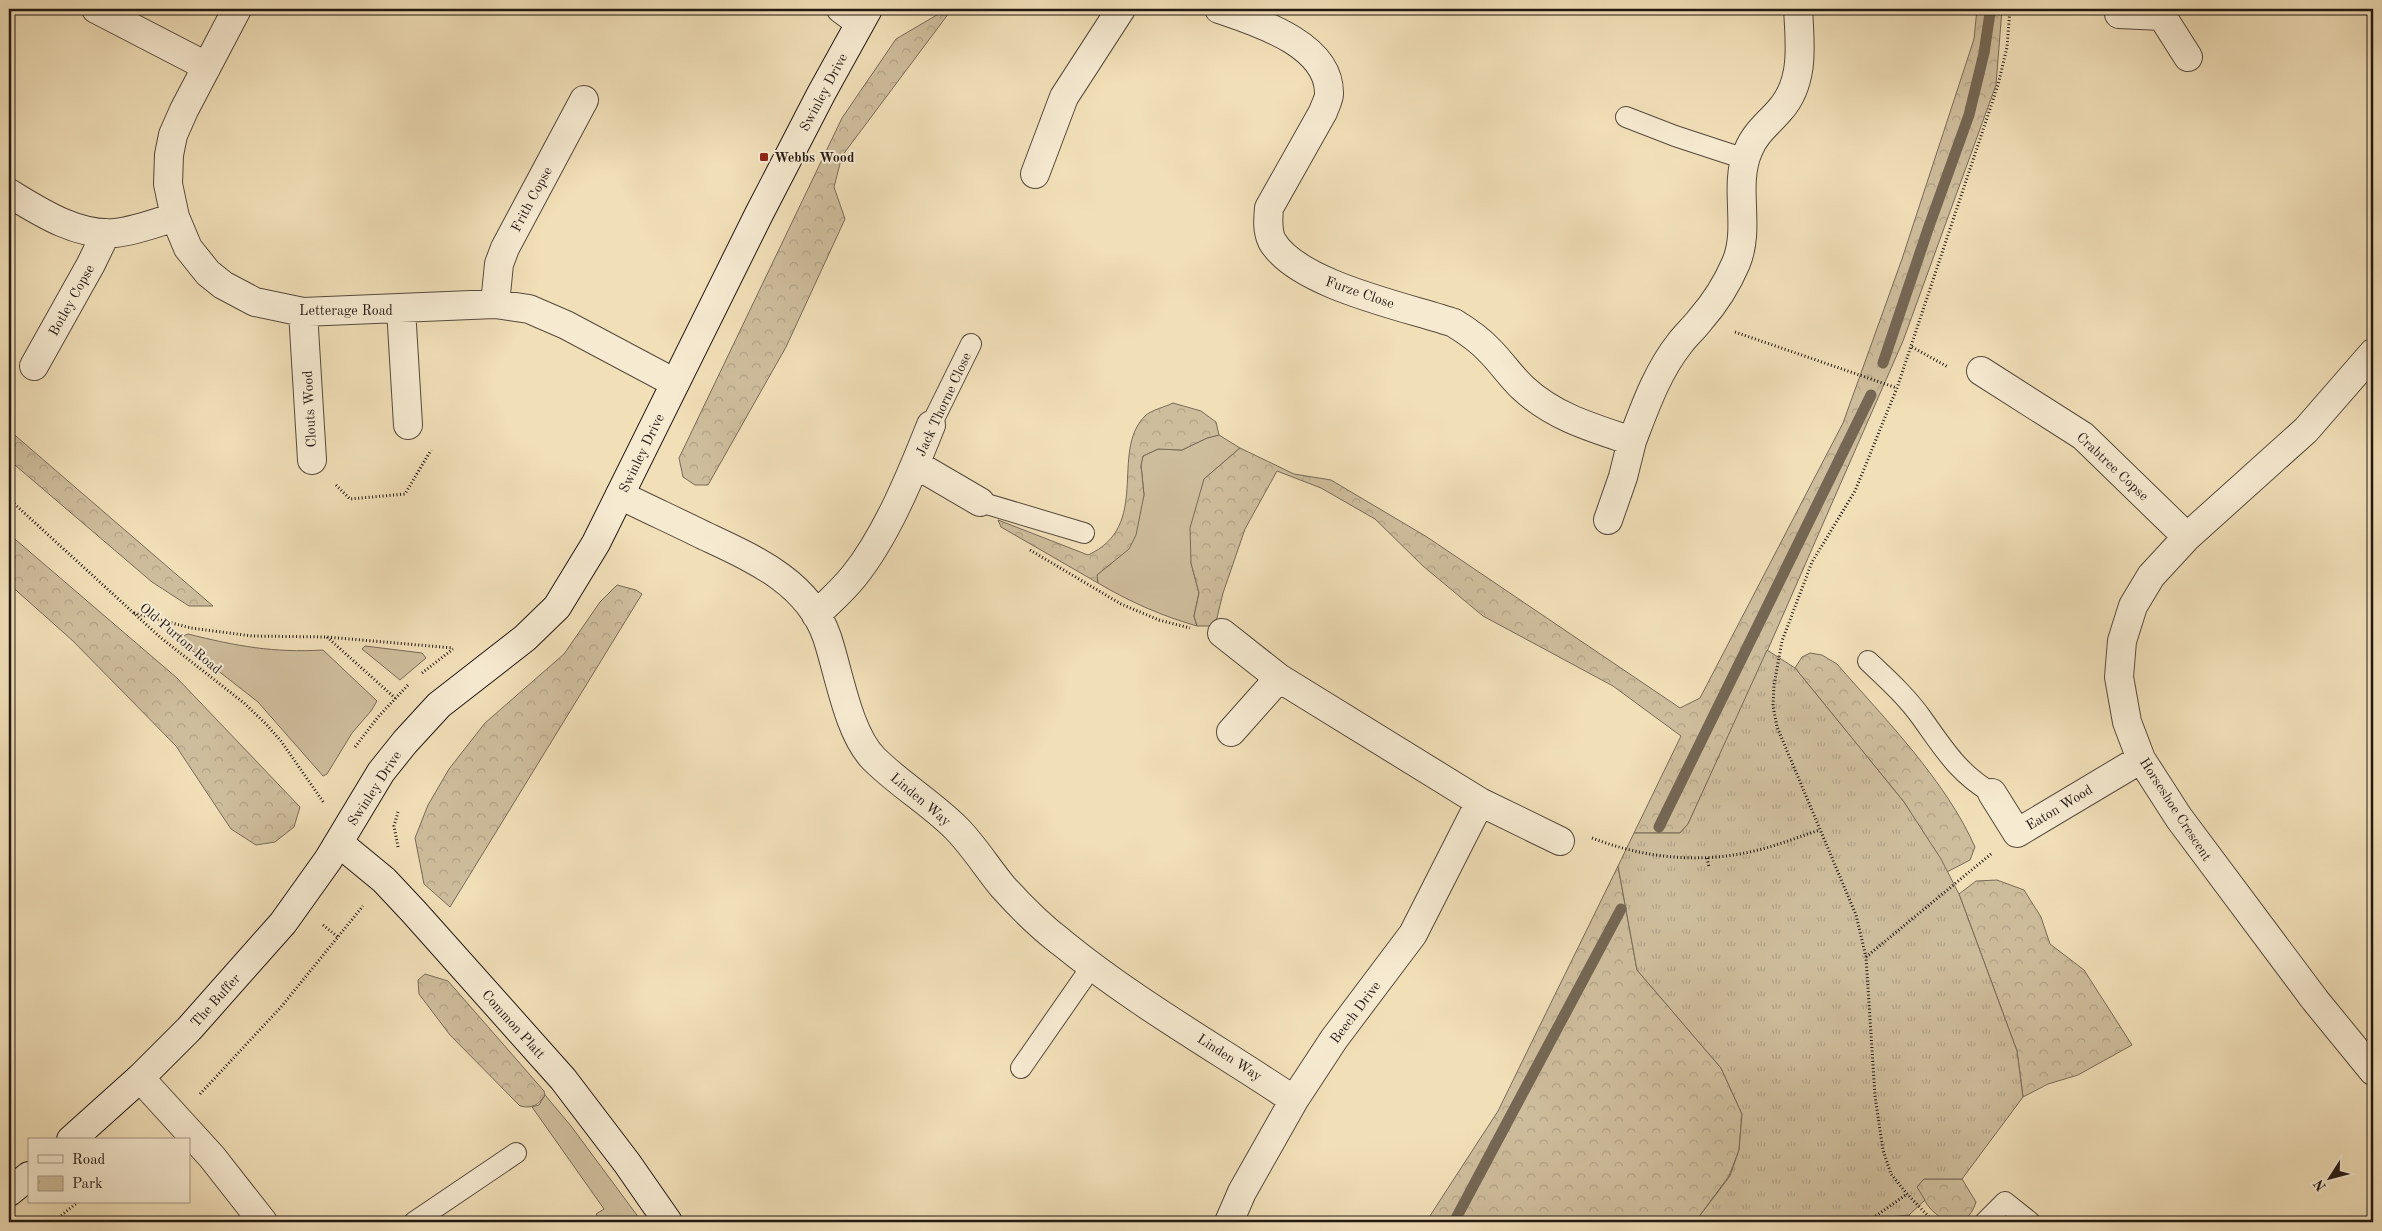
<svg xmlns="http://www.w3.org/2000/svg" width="2382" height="1231" font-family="'Old Standard TT',serif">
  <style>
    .grass { fill: #cebd9c; stroke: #786a58 }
    .forest { fill: url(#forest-crowns); stroke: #786a58 }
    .park { fill: url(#park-tufts); stroke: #786a58 }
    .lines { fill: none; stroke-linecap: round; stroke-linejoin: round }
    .stream { stroke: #756754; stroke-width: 11 }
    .lane-casing { stroke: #564a3c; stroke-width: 22 }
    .street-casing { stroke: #564a3c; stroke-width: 30 }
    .secondary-casing { stroke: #231813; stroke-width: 30 }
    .path { stroke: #231813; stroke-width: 3; stroke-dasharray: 1 2.5; stroke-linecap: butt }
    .lane { stroke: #f6ead1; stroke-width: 20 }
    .street { stroke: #f6ead1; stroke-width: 28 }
    .secondary { stroke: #f6ead1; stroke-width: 28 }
    .poi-dot { fill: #8f2418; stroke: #f6ead1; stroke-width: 2 }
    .labels { text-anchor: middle; stroke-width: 4; stroke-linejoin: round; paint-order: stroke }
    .street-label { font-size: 14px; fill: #231813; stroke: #f6ead1 }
    .poi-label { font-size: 14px; font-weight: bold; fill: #231813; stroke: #f6ead1; text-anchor: start }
  </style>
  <defs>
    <pattern id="forest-crowns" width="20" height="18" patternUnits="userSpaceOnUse" patternTransform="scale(1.25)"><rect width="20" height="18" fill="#cebd9c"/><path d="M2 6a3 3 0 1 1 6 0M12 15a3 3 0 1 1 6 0" fill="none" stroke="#b1a286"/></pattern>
    <pattern id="park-tufts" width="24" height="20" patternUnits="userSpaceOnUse" patternTransform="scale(1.25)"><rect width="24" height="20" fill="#cebd9c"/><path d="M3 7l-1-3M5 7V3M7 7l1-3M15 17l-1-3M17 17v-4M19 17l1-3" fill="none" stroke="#b1a286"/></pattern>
  </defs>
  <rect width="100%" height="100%" fill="#f1dfb8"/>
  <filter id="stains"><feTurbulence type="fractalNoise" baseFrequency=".004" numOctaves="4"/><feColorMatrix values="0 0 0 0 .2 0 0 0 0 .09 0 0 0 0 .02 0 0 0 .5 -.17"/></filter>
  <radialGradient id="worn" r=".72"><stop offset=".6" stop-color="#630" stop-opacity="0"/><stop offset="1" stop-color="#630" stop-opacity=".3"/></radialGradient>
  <!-- grass -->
  <path class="grass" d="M1219 435 1240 448 1204 479 1191 563 1199 593 1194 616 1197 626C1162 616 1130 602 1098 583L1096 575 1111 564 1144 495 1141 465 1143 456 1158 449 1182 450 1207 438Z
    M188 634C236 646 274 653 323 650L377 701 371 711 352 733 327 774 323 776 258 702 180 641 181 637Z
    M365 646 422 653 426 658 400 680 362 649Z
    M545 1095 571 1126 642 1222H602L596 1214 604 1209 532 1107 539 1105Z
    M1900 1215H1909L1918 1222H1882L1887 1217Z"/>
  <!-- forest -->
  <path class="forest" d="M947 9H952L842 156 834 187 845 219 786 347 708 485H695L683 477 679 458 842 118 896 39Z
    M1977 9H2002L1996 85 1903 341 1755 679 1688 824 1680 833H1634L1681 736 1613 686 1483 616 1423 566 1375 519 1321 488 1277 471 1245 529 1223 593 1215 626H1197L1194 616 1199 593 1191 563 1190 528 1204 479 1240 448 1294 474 1331 480 1427 537 1680 708 1700 698 1843 423 1902 259 1974 39Z
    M1173 403 1201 411 1216 422 1219 435 1207 438 1182 450 1158 449 1143 456 1141 465 1144 495 1136 535 1129 549 1097 575 1098 583 1001 527 998 520 1088 555C1152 526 1109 452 1145 416 1151 410 1165 407 1173 403Z
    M9 430 32 450 213 606H189L152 582 9 460Z
    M9 534 177 678 300 807 294 827 275 842 256 845 231 829 176 746 73 641 9 584Z
    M617 585 636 590 642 594 450 907 424 884 415 838 428 805 449 769 485 723 564 654 600 602Z
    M1810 653 1822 655 1837 664C1885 719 1946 781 1975 847L1970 860 1947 872 1904 802 1795 668 1802 657Z
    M1618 866 1637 970 1721 1068 1742 1114 1739 1150 1729 1176 1695 1222H1426L1498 1111Z
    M1997 880 2024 890 2041 917 2050 944 2084 970 2132 1045 2078 1075 2048 1084 2023 1097 2017 1051 1959 894 1976 881Z
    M425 974 448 981 544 1091 545 1095C538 1105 533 1109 520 1106L450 1035 419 994 418 980Z
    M1924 1179H1962L1976 1202C1969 1224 1953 1229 1935 1213 1927 1207 1922 1195 1916 1187Z"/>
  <!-- park -->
  <path class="park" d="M1767 650 1795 668 1904 802 1941 859 1959 894 2017 1051 2023 1097 1962 1179H1924L1917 1187 1925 1200 1909 1215 1888 1217 1882 1222H1695L1730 1176 1739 1150 1742 1114 1721 1068 1637 970 1618 866 1634 833H1680L1688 824Z"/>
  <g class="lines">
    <!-- stream -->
    <path class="stream" d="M1883 363 1928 229 1969 115 1984 53 1990 13
      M1659 827 1871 395
      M1454 1222 1621 909"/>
    <defs>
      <path id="lane" d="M1626 117 1675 136 1745 159
        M931 425 971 344
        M980 502 1084 533
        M1868 661C1887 679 1906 696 1921 717 1944 749 1958 773 1992 793
        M1021 1068 1092 966
        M414 1222 516 1153
        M1985 1222 2005 1202 2030 1222"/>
      <path id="street" d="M96 9 206 66
        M237 9 184 110 173 135 169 155 168 184 175 217 188 248 208 273 223 285 255 302 303 312 495 304 529 309 566 325 675 383
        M841 9 860 23
        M1219 9C1257 22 1330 44 1329 94 1329 99 1325 106 1323 112L1269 208C1268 219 1267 231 1272 241 1297 285 1407 307 1454 323 1467 331 1480 340 1490 351 1502 363 1511 377 1523 388 1554 417 1593 428 1632 441 1645 407 1657 372 1680 343 1686 335 1694 328 1700 320 1715 303 1727 284 1736 263 1751 227 1733 187 1748 151 1755 133 1768 124 1780 110 1805 82 1800 44 1798 9
        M2165 9 2162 16 2188 57
        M2119 14 2162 16
        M1035 174 1064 97 1121 9
        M9 193C40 212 77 236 115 233 135 231 156 223 175 217
        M495 304 499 264 505 248 584 100
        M401 309 408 425
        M303 312 312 460
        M2373 353 2306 430 2187 537 2151 576 2133 606 2122 641 2119 677 2127 722 2141 759 2179 818 2315 1000 2373 1071
        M34 366 91 264 106 233
        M1981 371 2083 436 2187 537
        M915 464 980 502
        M620 495C648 509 677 522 705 536 754 559 808 582 827 637 839 673 848 733 874 759 899 784 931 803 956 828 974 846 987 868 1003 887 1021 907 1040 926 1061 942 1133 1001 1216 1048 1294 1100
        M1608 520 1623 477 1632 441
        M816 615C829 602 843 590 854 576 887 535 912 473 931 425
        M1222 633 1279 678 1480 802 1413 934 1334 1039 1294 1100 1242 1192 1229 1222
        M1231 732 1279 678
        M1992 793 2017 833 2141 759
        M1480 802 1560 841
        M140 1078 212 1157 263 1222"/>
      <path id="secondary" d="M339 843 384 880 414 912 563 1079 627 1163 668 1222
        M71 1140 140 1078 189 1029 283 923 328 860 381 772 405 742 439 705 525 638 557 607 596 543 759 214 821 94 868 9
        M9 1192 29 1176"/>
    </defs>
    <!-- lane casing -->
    <use href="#lane" class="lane-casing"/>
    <!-- street casing -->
    <use href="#street" class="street-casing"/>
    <!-- secondary casing -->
    <use href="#secondary" class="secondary-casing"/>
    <!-- path -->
    <path class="path" d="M2049 9 2086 12
      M1735 332 1897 388
      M1912 347 1948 367
      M336 485 350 499 405 494 431 450
      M9 499 161 638 244 703 266 724 281 741 324 803
      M1030 550 1121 604 1159 620 1190 628
      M134 613 191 628 252 636 327 637 453 648
      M327 637 395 698
      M422 673 453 649
      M355 747 378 717 408 685
      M1592 838C1644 858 1699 864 1754 851 1776 846 1798 837 1820 830
      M398 847 394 826 398 812
      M1707 858 1709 867
      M323 925 338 937
      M1866 957 1991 854
      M200 1094 281 1007 363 906
      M53 1222 78 1202
      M1867 1222 1907 1194
      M1934 1222 1907 1194 1891 1174 1883 1150 1875 1096 1866 957 1856 915 1777 727 1773 706 1774 685 1782 641 1812 562 1855 491 1897 388 1998 85 2007 47 2010 9"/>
    <!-- lane -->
    <use href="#lane" class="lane"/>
    <!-- street -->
    <use href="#street" class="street"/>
    <!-- secondary -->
    <use href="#secondary" class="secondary"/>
  </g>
  <!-- markers -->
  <rect class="poi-dot" x="759" y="152" width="10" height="10" rx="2.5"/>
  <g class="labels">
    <!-- street labels -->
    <g class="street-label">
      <text transform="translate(823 92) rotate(-62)" y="5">Swinley Drive</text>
      <text transform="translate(531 199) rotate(-62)" y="5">Frith Copse</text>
      <text transform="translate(1360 292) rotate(19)" y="5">Furze Close</text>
      <text transform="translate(71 300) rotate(-61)" y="5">Botley Copse</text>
      <text x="346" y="315">Letterage Road</text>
      <text transform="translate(943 404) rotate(-65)" y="5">Jack Thorne Close</text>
      <text transform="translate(309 409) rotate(-93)" y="5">Clouts Wood</text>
      <text transform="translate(641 453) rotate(-64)" y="5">Swinley Drive</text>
      <text transform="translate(2113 466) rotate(43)" y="5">Crabtree Copse</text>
      <text transform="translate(181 638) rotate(40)" y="5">Old Purton Road</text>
      <text transform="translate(374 788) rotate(-57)" y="5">Swinley Drive</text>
      <text transform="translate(921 799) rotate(40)" y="5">Linden Way</text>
      <text transform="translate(2059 807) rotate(-31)" y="5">Eaton Wood</text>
      <text transform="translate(2176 809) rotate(57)" y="5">Horseshoe Crescent</text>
      <text transform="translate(215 1000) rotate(-48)" y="5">The Buffer</text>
      <text transform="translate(1355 1012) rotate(-53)" y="5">Beech Drive</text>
      <text transform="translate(514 1024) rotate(48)" y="5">Common Platt</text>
      <text transform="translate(1230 1057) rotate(33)" y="5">Linden Way</text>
    </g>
    <!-- poi labels -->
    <g class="poi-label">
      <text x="774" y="162">Webbs Wood</text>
    </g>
  </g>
  <!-- margin -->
  <rect width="2382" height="1231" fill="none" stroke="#f1dfb8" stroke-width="30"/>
  <rect x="10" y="10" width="2362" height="1211" fill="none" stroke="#231813" stroke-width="2.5"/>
  <rect x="15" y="15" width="2352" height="1201" fill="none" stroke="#231813"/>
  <!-- legend -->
  <rect x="28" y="1138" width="162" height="65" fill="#f6ead1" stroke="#a29685"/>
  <rect x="38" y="1155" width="25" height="8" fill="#f6ead1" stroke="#a29685"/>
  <text x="72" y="1164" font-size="15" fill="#231813">Road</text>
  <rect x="38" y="1176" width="25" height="15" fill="url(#park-tufts)" stroke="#a29685"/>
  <text x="72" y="1188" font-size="15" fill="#231813">Park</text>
  <!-- north arrow -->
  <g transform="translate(2330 1178) rotate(234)" stroke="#f6ead1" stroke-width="4" paint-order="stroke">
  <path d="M0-4L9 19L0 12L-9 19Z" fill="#231813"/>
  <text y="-8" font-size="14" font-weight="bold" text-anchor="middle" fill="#231813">N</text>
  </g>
  <rect width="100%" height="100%" filter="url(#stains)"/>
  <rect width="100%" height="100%" fill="url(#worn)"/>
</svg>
